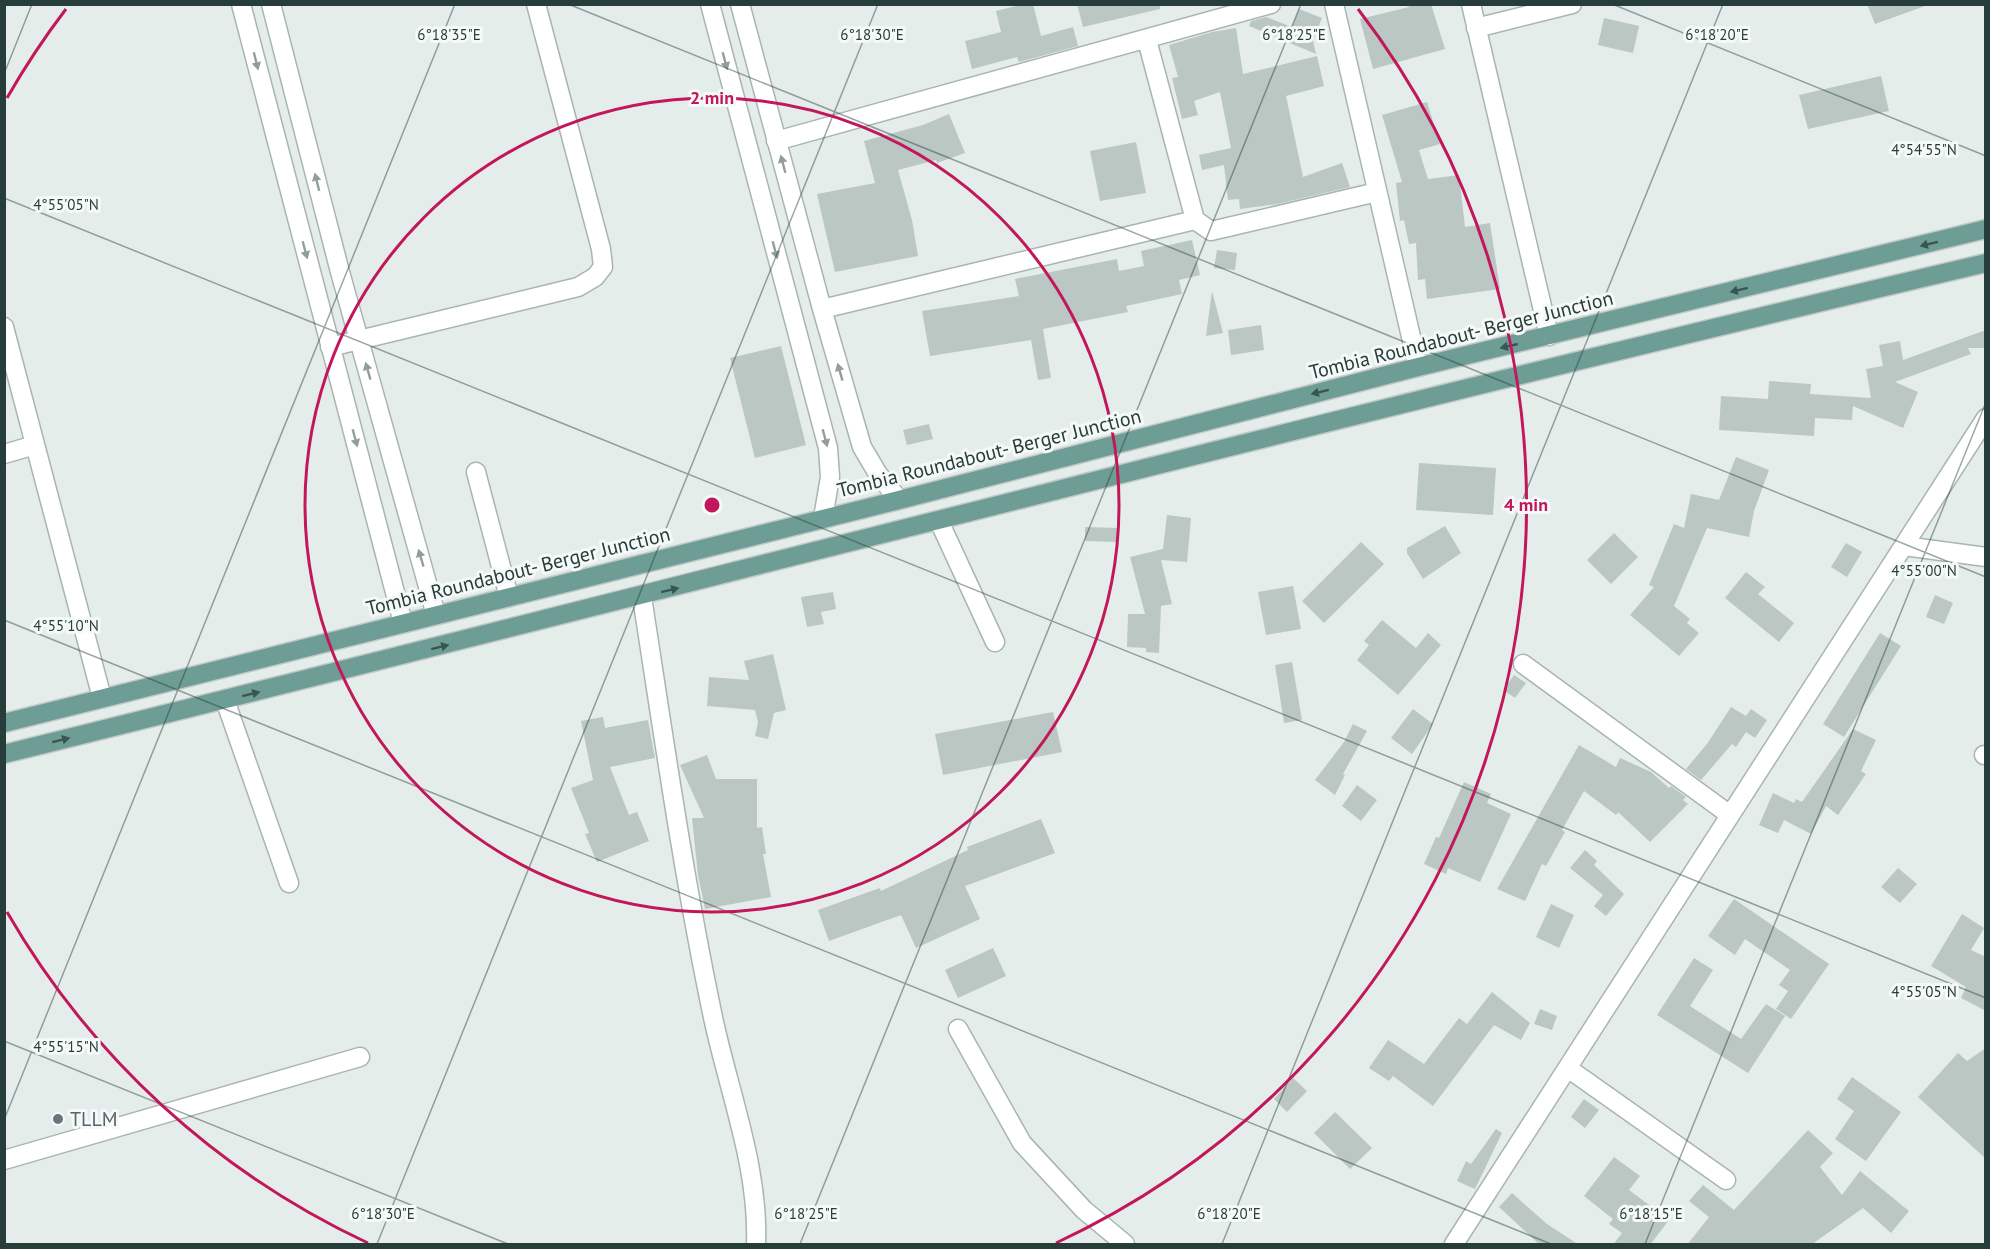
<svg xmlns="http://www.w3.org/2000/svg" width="1990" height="1249" font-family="'PT Sans',sans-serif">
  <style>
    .building { fill: #bac7c3 }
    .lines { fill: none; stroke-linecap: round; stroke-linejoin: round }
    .minor-casing { stroke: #a8b5b1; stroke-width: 21 }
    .major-casing { stroke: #c2c9c8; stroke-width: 21 }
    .minor { stroke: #fff; stroke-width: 18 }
    .major { stroke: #6e9d95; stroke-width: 18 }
    .oneway { fill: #929e9c }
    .oneway2 { fill: #385550 }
    .ticks { fill: none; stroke: #263d39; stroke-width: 1.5; stroke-opacity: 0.45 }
    .ring { fill: none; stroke: #c2185b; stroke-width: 3 }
    .worship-dot { fill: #6b7280; stroke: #f5f9f8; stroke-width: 2 }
    .labels { text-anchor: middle; stroke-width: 6; stroke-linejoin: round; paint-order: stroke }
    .street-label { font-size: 20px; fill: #263d39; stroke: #f5f9f8 }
    .worship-label { font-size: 20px; fill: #5b616d; stroke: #f5f9f8; text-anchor: start }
    .ticks-label { font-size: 15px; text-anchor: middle; fill: #263d39; stroke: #f5f9f8; stroke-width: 6; stroke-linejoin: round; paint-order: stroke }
    .centre { fill: #c2185b; stroke: #f5f9f8; stroke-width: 3 }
    .ring-label { font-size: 18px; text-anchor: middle; font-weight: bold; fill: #c2185b; stroke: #f5f9f8; stroke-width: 6; stroke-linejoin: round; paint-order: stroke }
  </style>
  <rect width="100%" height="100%" fill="#e5edea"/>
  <!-- building -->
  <path class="building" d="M1024 4H1033L1041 36 1073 27 1078 46 1019 62 1017 57 972 69 965 41 1001 32 996 11Z
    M1077 4H1160V9L1083 27Z
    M1408 4H1431L1445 49 1373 69 1360 19 1409 7Z
    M1867 4H1924L1925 6 1875 24Z
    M1299 9 1322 18 1313 41 1316 54 1249 26 1251 21 1266 17 1292 27Z
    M1604 18 1639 26 1633 53 1598 45Z
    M1236 28 1243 74 1317 56 1324 86 1286 96 1303 177 1342 163 1350 187 1277 204 1240 209 1239 199 1228 200 1224 165 1202 170 1199 155 1231 148 1220 92 1194 101 1198 115 1182 119 1172 78 1178 77 1169 45 1212 32Z
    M1881 76 1889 111 1808 129 1799 95Z
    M1427 102 1440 144 1419 150 1428 179 1459 175 1465 227 1490 223 1500 289 1427 299 1425 279 1418 280 1416 243 1409 244 1404 220 1400 221 1396 183 1402 182 1382 115Z
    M949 114 965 153 937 163 936 160 898 170 912 220 918 256 835 272 817 194 875 183 864 141 923 125Z
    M1136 142 1146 193 1100 201 1090 151Z
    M1192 240 1200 275 1179 280 1182 294 1126 306 1128 312 1043 329 1051 378 1038 380 1031 340 930 356 922 311 1019 296 1015 279 1117 259 1119 271 1144 266 1141 251Z
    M1217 250 1237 253 1235 270 1214 268Z
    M1212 291 1223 333 1206 336Z
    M1261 325 1264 350 1231 355 1228 330Z
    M1986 330V348H1968L1971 354 1895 382 1918 392 1903 428 1853 406 1852 420 1815 418 1814 436 1719 430 1721 396 1768 399 1769 381 1811 384 1810 394 1871 398 1866 369 1883 366 1879 345 1900 341 1903 360Z
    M781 346 806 445 755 458 730 358Z
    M929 424 933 439 907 445 903 430Z
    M1736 457 1769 470 1754 511 1749 537 1707 528 1674 606 1690 619 1687 623 1699 633 1679 656 1630 615 1654 587 1649 585 1674 524 1684 528 1691 494 1719 500Z
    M1419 463 1496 468 1493 515 1416 510Z
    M1167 515 1191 518 1187 562 1161 560 1172 604 1161 606 1159 653 1146 652V648L1127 647 1128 614H1145L1130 557 1163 549Z
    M1445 526 1461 553 1423 579 1407 553V548Z
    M1085 527 1118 528 1117 542 1085 541Z
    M1614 533 1638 557 1611 584 1587 560Z
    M1361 542 1384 564 1324 623 1302 601Z
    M1846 543 1862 552 1847 577 1831 567Z
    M1746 572 1765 587 1758 594 1794 623 1779 642 1725 598Z
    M1293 586 1301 629 1266 635 1258 592Z
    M833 592 836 609 821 612 824 624 807 627 801 597Z
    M1935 595 1953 603 1944 624 1926 617Z
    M1382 620 1416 648 1428 633 1441 645 1398 695 1357 660 1369 645 1364 641Z
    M1880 633 1901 646 1844 737 1823 724Z
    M773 654 786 710 774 713 768 739 755 736 758 722 755 710 707 706 709 677 749 680 744 661Z
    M1292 662 1302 720 1284 723 1275 665Z
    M1514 675 1526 683 1515 698 1503 690Z
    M1731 707 1746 716 1751 709 1767 720 1755 738 1746 732 1736 747 1732 744 1701 780 1686 769 1707 744Z
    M1413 709 1433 724 1412 754 1391 738Z
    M1053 712 1062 752 943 775 935 734Z
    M603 717 605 728 648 720 655 758 610 767 629 815 637 812 649 841 597 862 585 834 589 833 571 788 593 780 581 721Z
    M1353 724 1367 731 1343 774 1345 775 1335 795 1315 780 1344 742Z
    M1853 729 1876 740 1861 771 1866 774 1838 815 1826 806 1811 834 1784 820 1778 833 1759 825 1773 793 1794 803 1796 799 1802 802Z
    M1579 745 1616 767 1620 758 1651 772 1669 788 1671 786 1686 797 1683 800 1688 804 1650 842 1618 812 1616 815 1584 791 1562 830 1565 832 1546 866 1542 864 1525 901 1497 889Z
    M707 755 716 779H757V828L762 827 766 854H763L771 897 705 909 698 875 692 818H704L680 765Z
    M1464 782 1491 794 1487 803 1511 814 1480 882 1448 868 1446 874 1424 864 1436 837 1439 838Z
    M1357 785 1377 800 1361 821 1342 806Z
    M1041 819 1055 853 965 886 980 919 916 948 901 915 829 941 818 910 880 888 881 891 968 850 967 847Z
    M1585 850 1597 861 1594 865 1624 894 1606 916 1594 906 1603 895 1570 868Z
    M1898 868 1917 884 1900 903 1881 887Z
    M1734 899 1829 964 1791 1019 1776 1009 1788 991 1779 985 1790 970 1745 939 1735 955 1708 936Z
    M1551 904 1574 915 1559 948 1536 937Z
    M1962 914 1984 928 1971 950 1986 957V1011L1961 998 1966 987 1931 966Z
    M993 948 1006 976 958 998 945 970Z
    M1694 958 1713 970 1690 1006 1741 1039 1766 1004 1785 1016 1748 1073 1657 1015Z
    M1492 992 1530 1023 1521 1040 1494 1025 1433 1106 1393 1076 1389 1081 1369 1068 1388 1040 1424 1064 1459 1018 1467 1024Z
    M1540 1009 1557 1016 1552 1030 1534 1024Z
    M1986 1048V1159L1918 1097 1958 1053 1967 1061Z
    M1852 1077 1901 1112 1866 1161 1835 1139 1854 1111 1837 1099Z
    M1293 1078 1307 1091 1287 1112 1274 1099Z
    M1584 1099 1599 1110 1585 1128 1571 1117Z
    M1335 1112 1372 1148 1350 1169 1314 1133Z
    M1496 1129 1502 1133 1475 1189 1457 1181 1466 1161 1471 1164Z
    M1808 1130 1833 1153 1820 1167 1842 1195 1860 1171 1909 1211 1891 1233 1863 1208 1811 1245H1687L1709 1217 1689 1201 1703 1185 1734 1210Z
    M1614 1157 1640 1176 1629 1190 1669 1220 1650 1245H1613L1622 1233 1609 1224 1613 1219 1584 1196Z
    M1512 1193 1547 1224 1579 1245H1540L1499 1207Z"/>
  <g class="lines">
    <defs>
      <path id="minor" d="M241 4 403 623
        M271 4 340 272 436 615
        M710 4 828 448 830 477 823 518
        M740 4 822 309 862 447 878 474 899 500
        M1334 4 1418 367
        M1471 4 1549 336
        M1476 28 1572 4
        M1147 40 1195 220 1211 231 1377 192
        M776 141 1271 4
        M822 309 1195 220
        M4 327 102 698
        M330 347 578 287 595 277 603 267 601 249 536 4
        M4 454 35 445
        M476 472 509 597
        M939 521 995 642
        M1904 546 1986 557
        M642 597C664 739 684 881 714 1022 730 1095 759 1169 756 1244
        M1523 664 1730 815
        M225 700 289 883
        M1984 755H1986
        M958 1029 1022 1143 1084 1210 1125 1244
        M1569 1069 1726 1180
        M4 1160 360 1057
        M1454 1244 1986 418"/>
      <path id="major" d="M4 723 899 500 1418 367 1986 229
        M4 754C665 591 1323 419 1986 263"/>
    </defs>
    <!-- minor casing -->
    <use href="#minor" class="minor-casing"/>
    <!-- major casing -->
    <use href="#major" class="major-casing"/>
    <!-- minor -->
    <use href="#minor" class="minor"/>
    <!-- major -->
    <use href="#major" class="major"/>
  </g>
  <!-- one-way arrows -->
  <defs><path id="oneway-solid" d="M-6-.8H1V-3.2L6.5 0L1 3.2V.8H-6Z" transform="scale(1.5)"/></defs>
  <g class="oneway">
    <use href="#oneway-solid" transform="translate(256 61) rotate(76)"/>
    <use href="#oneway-solid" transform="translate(725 61) rotate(75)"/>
    <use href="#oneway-solid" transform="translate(783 164) rotate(-105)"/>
    <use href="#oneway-solid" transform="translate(317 182) rotate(-104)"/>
    <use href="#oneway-solid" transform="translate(305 250) rotate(75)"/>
    <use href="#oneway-solid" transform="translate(775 250) rotate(75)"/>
    <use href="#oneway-solid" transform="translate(368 371) rotate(-106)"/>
    <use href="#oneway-solid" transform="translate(840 372) rotate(-106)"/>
    <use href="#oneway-solid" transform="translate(355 438) rotate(75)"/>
    <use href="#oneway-solid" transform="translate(825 438) rotate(75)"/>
    <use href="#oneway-solid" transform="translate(421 558) rotate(-106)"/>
  </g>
  <g class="oneway2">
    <use href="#oneway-solid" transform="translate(1929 244) rotate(166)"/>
    <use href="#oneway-solid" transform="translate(1739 290) rotate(166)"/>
    <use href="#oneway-solid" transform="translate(1509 346) rotate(167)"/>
    <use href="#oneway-solid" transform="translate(1320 392) rotate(166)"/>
    <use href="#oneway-solid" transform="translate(670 590) rotate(-14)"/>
    <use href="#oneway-solid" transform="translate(440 647) rotate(-14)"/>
    <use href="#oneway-solid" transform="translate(251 694) rotate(-14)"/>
    <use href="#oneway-solid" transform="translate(61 740) rotate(-14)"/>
  </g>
  <!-- ticks -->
  <path class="ticks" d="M568 4 1986 577M1612 4 1986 156M4 74 32 4M4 198 1986 998M4 620 1551 1244M4 1041 508 1244M4 1120 455 4M377 1244 878 4M800 1244 1301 4M1222 1244 1723 4M1645 1244 1986 402"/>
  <!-- distance rings -->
  <g class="ring">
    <circle cx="712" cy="505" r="407"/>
    <path d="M368 1243A814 814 0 0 1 7 912M7 98A814 814 0 0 1 66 9M1358 9A814 814 0 0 1 1056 1243"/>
  </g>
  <!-- markers -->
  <circle class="worship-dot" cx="58" cy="1119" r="6"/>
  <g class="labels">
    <!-- street labels -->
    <g class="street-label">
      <text transform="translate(1461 335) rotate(-14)" y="7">Tombia Roundabout- Berger Junction</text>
      <text transform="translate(989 453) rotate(-14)" y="7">Tombia Roundabout- Berger Junction</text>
      <text transform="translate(518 571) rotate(-14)" y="7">Tombia Roundabout- Berger Junction</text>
    </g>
    <!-- worship labels -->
    <g class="worship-label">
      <text x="70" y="1126">TLLM</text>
    </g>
  </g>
  <g class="ticks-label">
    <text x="449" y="40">6°18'35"E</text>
    <text x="872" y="40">6°18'30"E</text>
    <text x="1294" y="40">6°18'25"E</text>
    <text x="1717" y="40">6°18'20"E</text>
    <text x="1924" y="155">4°54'55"N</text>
    <text x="66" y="210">4°55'05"N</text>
    <text x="1924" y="576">4°55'00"N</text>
    <text x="66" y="631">4°55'10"N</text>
    <text x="1924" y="997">4°55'05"N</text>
    <text x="66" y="1052">4°55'15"N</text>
    <text x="383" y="1219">6°18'30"E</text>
    <text x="806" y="1219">6°18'25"E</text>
    <text x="1229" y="1219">6°18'20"E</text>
    <text x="1651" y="1219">6°18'15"E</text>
  </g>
  <circle cx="712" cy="505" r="9" class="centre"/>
  <g class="ring-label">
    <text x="712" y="104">2 min</text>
    <text x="1526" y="511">4 min</text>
  </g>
  <!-- border -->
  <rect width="1990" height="1249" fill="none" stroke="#263d39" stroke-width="12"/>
</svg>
